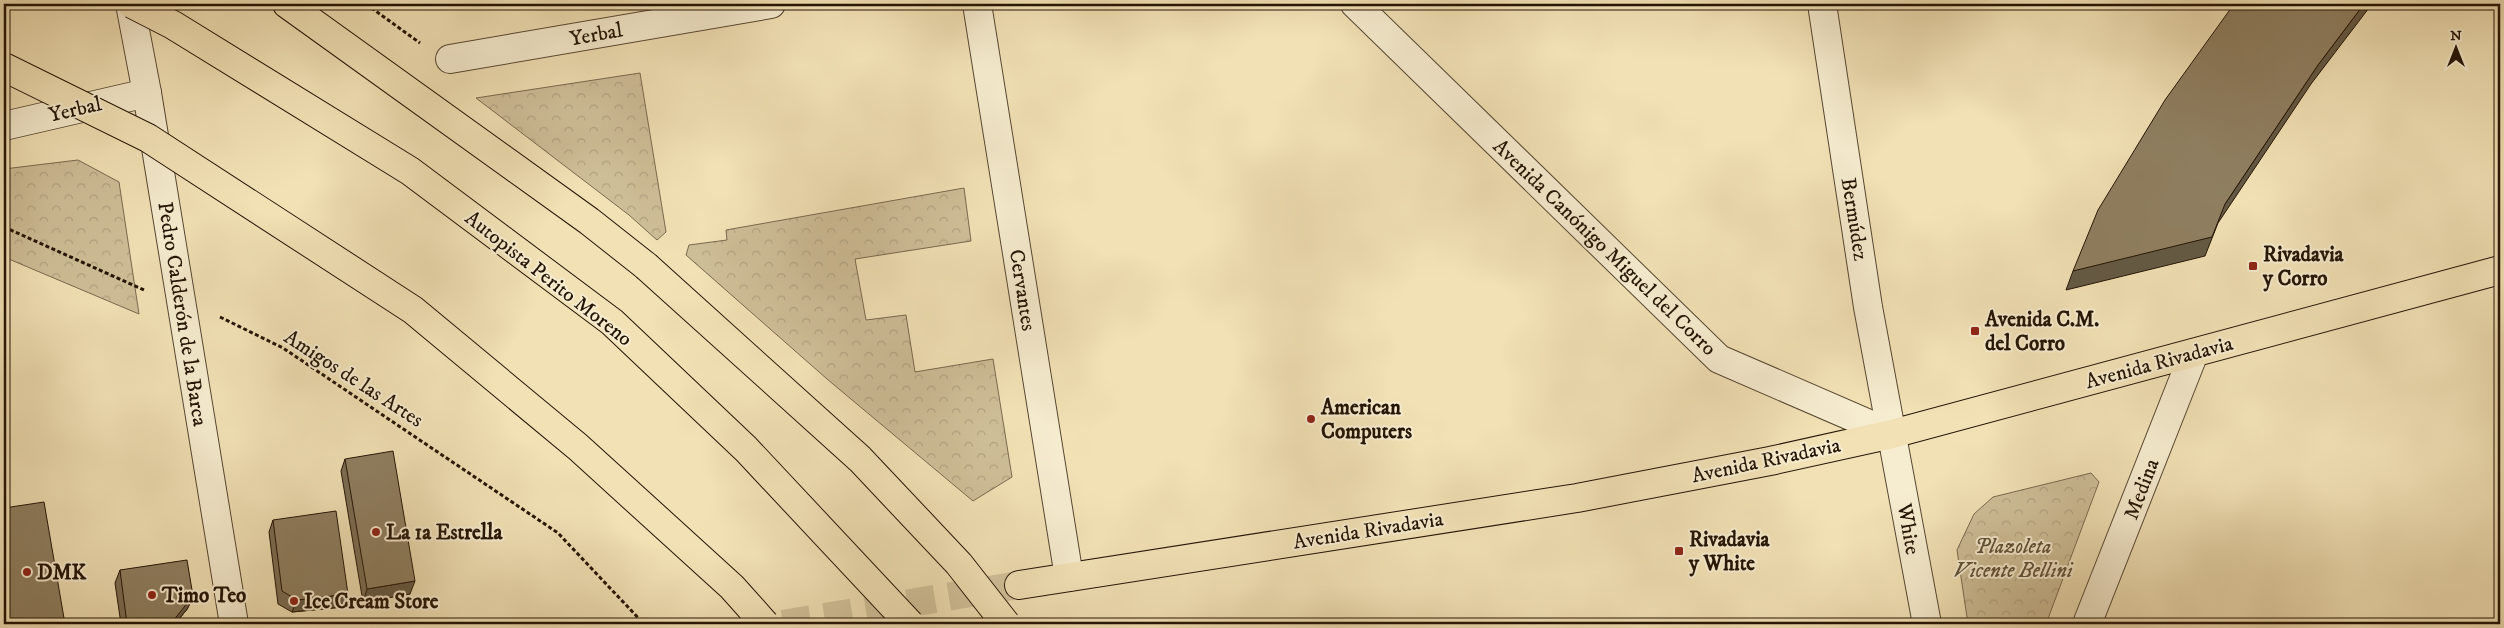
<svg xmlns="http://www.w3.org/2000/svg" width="2504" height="628" font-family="'IM FELL DW Pica',serif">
<defs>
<pattern id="forest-crowns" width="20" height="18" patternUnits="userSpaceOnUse" patternTransform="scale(1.25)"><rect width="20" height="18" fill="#cebe97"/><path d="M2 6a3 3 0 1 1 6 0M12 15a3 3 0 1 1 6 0" fill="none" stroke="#b1a281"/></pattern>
</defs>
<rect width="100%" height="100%" fill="#f1e1b5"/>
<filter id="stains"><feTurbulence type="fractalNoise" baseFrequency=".004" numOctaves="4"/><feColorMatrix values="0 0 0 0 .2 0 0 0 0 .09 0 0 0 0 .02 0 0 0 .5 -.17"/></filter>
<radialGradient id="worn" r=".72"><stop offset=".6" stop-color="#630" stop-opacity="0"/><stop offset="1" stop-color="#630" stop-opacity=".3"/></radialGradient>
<g fill="url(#forest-crowns)" stroke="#79694e">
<path d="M640,73L666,232L657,240L629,215L476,98Z"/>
<path d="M78,160L119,182L139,314L4,257V169Z"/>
<path d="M964,188L971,241L855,259L866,320L906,315L915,372L993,359L1012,477L973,501L827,379L686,255L689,245L727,240L726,230Z"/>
<path d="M2091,473L2099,482L2046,624H1968L1957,550L1974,514L1993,497Z"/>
</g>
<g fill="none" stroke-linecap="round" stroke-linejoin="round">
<path stroke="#d2c29b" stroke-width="28" stroke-dasharray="28 14" stroke-linecap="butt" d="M783,624L1019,585"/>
<g stroke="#574731" stroke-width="30">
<g id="minor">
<path d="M130,4L147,93L234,624"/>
<path d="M977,4L1069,577"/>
<path d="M1355,4L1719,359L1892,434"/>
<path d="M1822,4L1868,307L1927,624"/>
<path d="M450,59L771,4"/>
<path d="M4,126L147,93"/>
<path d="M2087,624L2194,353"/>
</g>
</g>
<g stroke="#241405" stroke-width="30">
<path id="major" d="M1019,585L1577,498L1770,461L1892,434L2500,270"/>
</g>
<g stroke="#241405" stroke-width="30">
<path id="highway" d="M287,4L589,221L646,266"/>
</g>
<g stroke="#241405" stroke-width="3" stroke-dasharray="4 2.5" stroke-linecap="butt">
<path d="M366,4L420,43"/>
<path d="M4,227L144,290"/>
<path d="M220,317L283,348L558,533L644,624"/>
</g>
<use href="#minor" stroke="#f6eccf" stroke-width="28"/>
<use href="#major" stroke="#f1e1b5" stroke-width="28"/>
<use href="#highway" stroke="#f1e1b5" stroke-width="28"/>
<g stroke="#241405" stroke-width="30" stroke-linecap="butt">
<g id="highway-bridge">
<path d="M132,4L173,25L410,171L612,322L746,449L910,624"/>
<path d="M4,67L148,138L413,310L578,447L732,587L765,624"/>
<path d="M646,266L860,459L959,564L1006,624"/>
</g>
</g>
<use href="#highway-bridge" stroke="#f1e1b5" stroke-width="28"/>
</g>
<g fill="#7b6d53" stroke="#241405">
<path d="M345,459L410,594L363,602L341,471Z"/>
<path d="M4,508L65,624H4Z"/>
<path d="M273,520L343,607L292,612L278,604L269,532Z"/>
<path d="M120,570L188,608L175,624H121L115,583Z"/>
</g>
<g fill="#645944" stroke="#241405">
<path d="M2364,4H2372L2311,84L2218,223L2205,256L2066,290L2073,271L2225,204L2318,65Z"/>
<path d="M415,581L410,594L363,602L367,589Z"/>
<path d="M348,594L343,607L292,612L297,600Z"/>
<path d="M193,596L188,608L175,624H152Z"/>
</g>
<g fill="#8f7f61" stroke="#241405">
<path d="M2234,4H2364L2318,65L2225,204L2212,237L2073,271L2098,210L2165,100Z"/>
<path d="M393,451L415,581L367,589L345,459Z"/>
<path d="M44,502L65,624H9L4,593V508Z"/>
<path d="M336,511L348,594L297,600L282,591L273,520Z"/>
<path d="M187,560L193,596L173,621L152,624H127L120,570Z"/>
</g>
<g fill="#8f2418" stroke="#f6eccf" stroke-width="2">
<rect x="2248" y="261" width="10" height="10" rx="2.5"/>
<rect x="1970" y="326" width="10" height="10" rx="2.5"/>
<circle cx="1311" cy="419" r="5"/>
<circle cx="376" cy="532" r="5"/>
<rect x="1674" y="546" width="10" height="10" rx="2.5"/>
<circle cx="27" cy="572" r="5"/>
<circle cx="152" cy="595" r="5"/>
<circle cx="294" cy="601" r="5"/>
</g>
<g text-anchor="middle" stroke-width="4" stroke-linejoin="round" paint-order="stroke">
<g font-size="21" fill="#241405" stroke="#f6eccf">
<text transform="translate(596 34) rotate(-10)" y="7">Yerbal</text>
<text transform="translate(75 109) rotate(-13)" y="7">Yerbal</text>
<text transform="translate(1855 219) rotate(81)" y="7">Bermúdez</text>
<text transform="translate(1605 247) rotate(44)" y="7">Avenida Canónigo Miguel del Corro</text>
<text transform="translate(549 278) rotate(38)" y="7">Autopista Perito Moreno</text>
<text transform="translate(1023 290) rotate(81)" y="7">Cervantes</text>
<text transform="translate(183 314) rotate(81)" y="7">Pedro Calderón de la Barca</text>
<text transform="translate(2159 362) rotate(-15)" y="7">Avenida Rivadavia</text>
<text transform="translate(354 378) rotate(33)" y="7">Amigos de las Artes</text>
<text transform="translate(1766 460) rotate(-12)" y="7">Avenida Rivadavia</text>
<text transform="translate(2141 489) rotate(-69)" y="7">Medina</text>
<text transform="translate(1909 529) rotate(80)" y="7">White</text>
<text transform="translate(1368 530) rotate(-9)" y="7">Avenida Rivadavia</text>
</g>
<g font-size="21" font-weight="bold" fill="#241405" stroke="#f6eccf" text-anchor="start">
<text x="2263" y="261">Rivadavia<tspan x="2263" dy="24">y Corro</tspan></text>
<text x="1985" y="326">Avenida C.M.<tspan x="1985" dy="24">del Corro</tspan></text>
<text x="1321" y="414">American<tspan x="1321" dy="24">Computers</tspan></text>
<text x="386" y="539">La 1a Estrella</text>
<text x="1689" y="546">Rivadavia<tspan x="1689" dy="24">y White</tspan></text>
<text x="37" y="579">DMK</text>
<text x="162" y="602">Timo Teo</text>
<text x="304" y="608">Ice Cream Store</text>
</g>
<g font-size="21" font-style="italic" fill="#605038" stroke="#f6eccf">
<text x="2013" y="553">Plazoleta<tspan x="2013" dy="24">Vicente Bellini</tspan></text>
</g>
</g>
<rect width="2504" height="628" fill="none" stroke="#f1e1b5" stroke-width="20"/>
<rect x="5" y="5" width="2494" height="618" fill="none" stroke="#241405" stroke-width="2.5"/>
<rect x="10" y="10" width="2484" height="608" fill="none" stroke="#241405"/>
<g transform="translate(2456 48)" stroke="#f6eccf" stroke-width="4" paint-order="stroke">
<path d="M0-4L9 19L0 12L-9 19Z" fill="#241405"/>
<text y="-8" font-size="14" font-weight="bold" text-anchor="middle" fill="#241405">N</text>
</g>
<rect width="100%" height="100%" filter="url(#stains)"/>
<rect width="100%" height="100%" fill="url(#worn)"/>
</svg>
